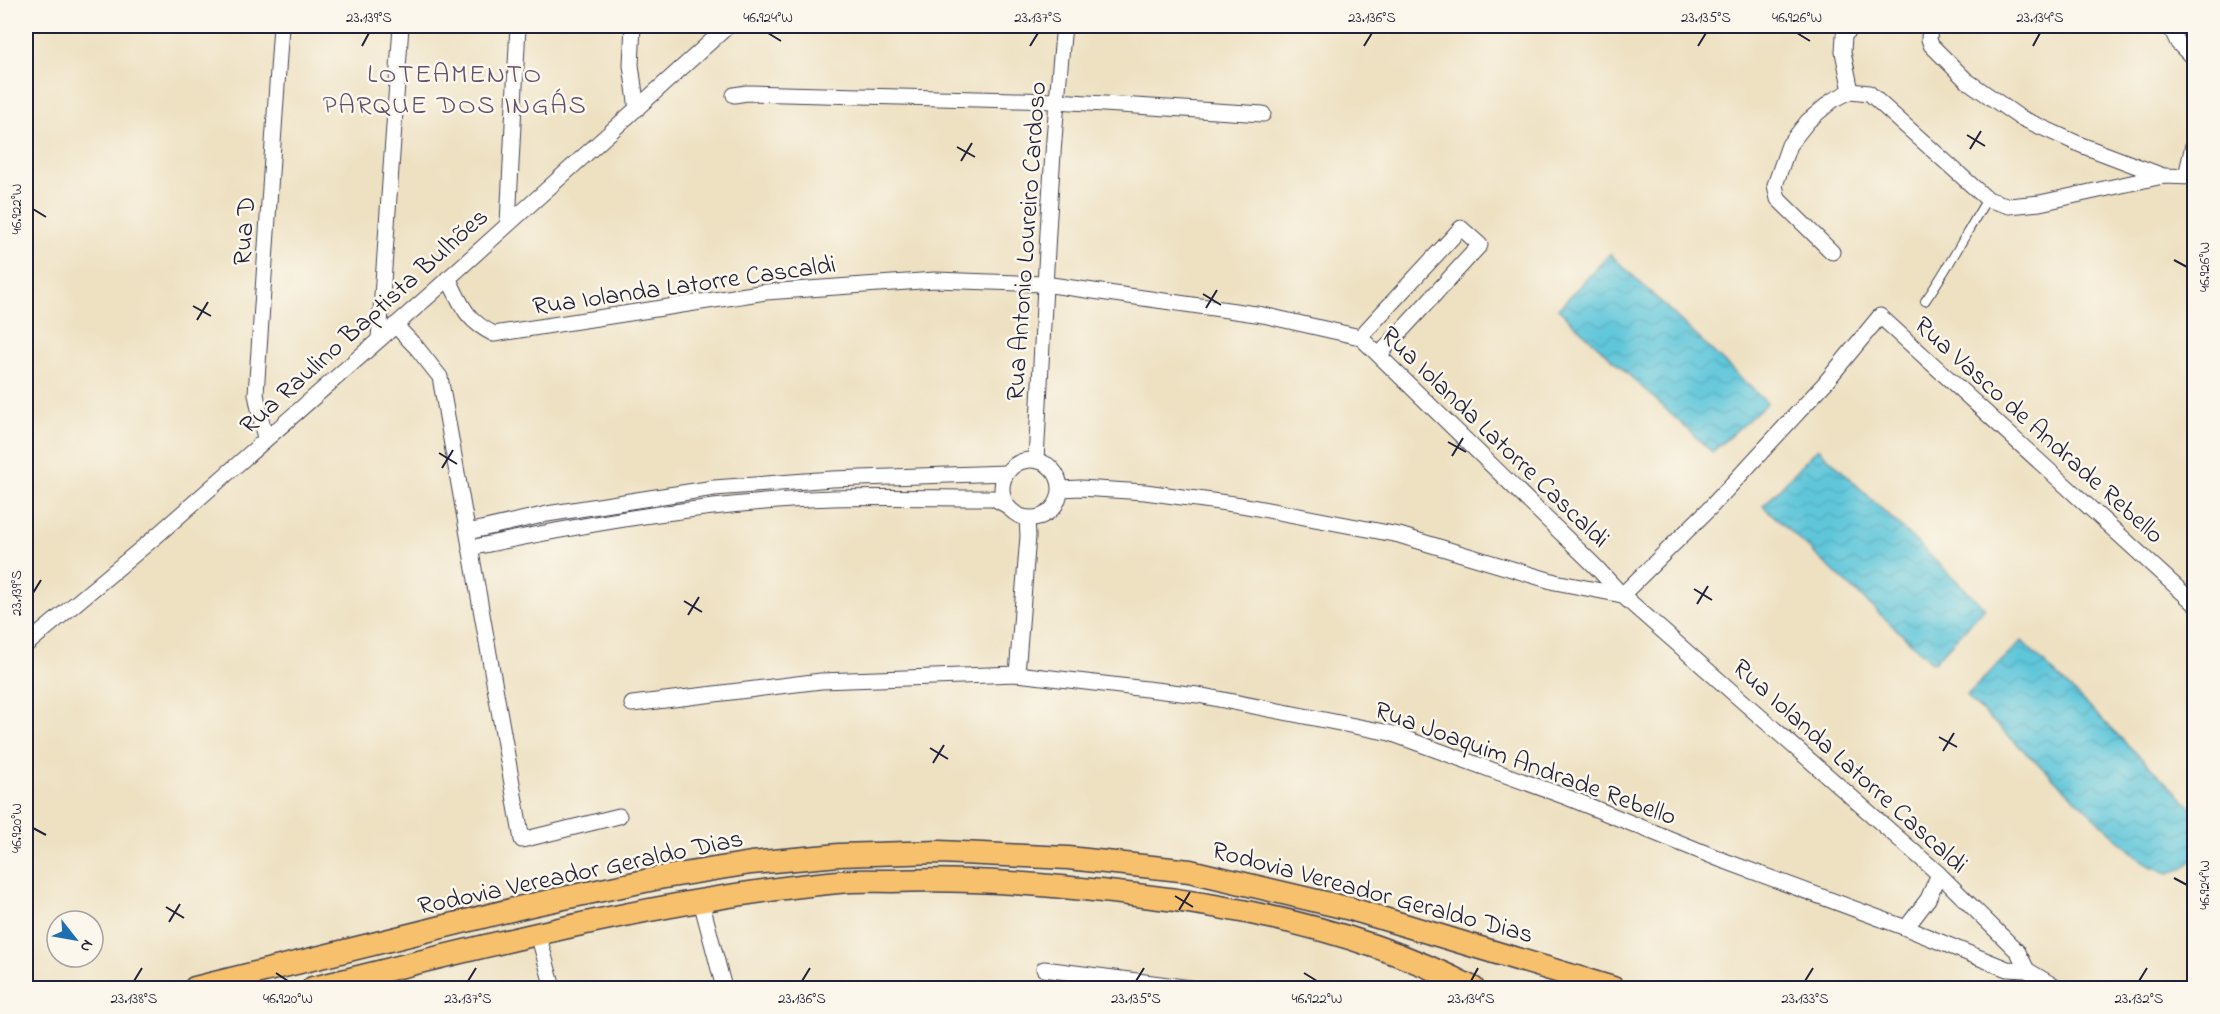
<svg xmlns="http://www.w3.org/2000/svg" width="2220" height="1014" font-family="'Indie Flower',sans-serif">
<defs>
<pattern id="water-waves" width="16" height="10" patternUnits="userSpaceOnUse" patternTransform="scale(1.5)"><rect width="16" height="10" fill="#5ec6da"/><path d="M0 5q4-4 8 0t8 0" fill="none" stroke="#51aabc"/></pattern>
</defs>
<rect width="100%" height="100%" fill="#fbf7ec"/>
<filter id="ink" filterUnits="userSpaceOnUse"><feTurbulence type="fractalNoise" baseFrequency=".0167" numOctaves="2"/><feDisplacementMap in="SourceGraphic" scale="12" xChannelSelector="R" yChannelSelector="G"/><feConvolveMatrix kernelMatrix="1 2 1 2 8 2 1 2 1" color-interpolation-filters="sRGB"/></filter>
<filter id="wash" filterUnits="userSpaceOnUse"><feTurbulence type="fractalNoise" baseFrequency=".008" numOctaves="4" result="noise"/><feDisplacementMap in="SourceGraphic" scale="24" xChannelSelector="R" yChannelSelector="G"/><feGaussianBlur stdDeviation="1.35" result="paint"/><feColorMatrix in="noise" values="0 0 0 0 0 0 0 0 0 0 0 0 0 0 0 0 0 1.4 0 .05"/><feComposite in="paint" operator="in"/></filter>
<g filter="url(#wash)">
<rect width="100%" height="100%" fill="#eee1c2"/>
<g fill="url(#water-waves)" stroke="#40748a" stroke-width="1.5">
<path d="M1610,254L1767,403L1712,452L1558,309Z"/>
<path d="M1818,448L1985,608L1933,663L1763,506Z"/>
<path d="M2022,641L2194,810V858L2184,868L2168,873L2148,865L2134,854L1966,696Z"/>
</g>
</g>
<g filter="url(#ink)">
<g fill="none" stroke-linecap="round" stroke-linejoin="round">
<g stroke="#413f4f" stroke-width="10">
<path id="lane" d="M1925,301C1948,269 1966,233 1987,199"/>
</g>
<g stroke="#413f4f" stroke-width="17">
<g id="street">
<path d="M633,26L631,65L637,109"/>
<path d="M1930,26L1929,39L1931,45L1966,80L2019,117L2081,145L2163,176"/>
<path d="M2170,26L2178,43L2194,59"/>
<path d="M1851,91L1843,52L1844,35L1854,26"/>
<path d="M734,95L747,93L1056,101L1263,114"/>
<path d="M2186,176L2194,141"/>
<path d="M508,223L518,26"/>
<path d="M1832,252L1778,199L1775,185L1789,145L1808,121L1833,100L1851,91L1869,93L1987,199L2009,206L2040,203L2163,176L2194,177"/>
<path d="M448,278C462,305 465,320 494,334L766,292L935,280L1044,284L1263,315L1360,337L1595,566L1622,595L1939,874L2018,952L2027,970"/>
<path d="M395,325L417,348L440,377L522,840L619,816"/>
<path d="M1360,337L1461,228L1480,245L1379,355"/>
<path d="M379,339L401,26"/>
<path d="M265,439L256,394L281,26"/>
<circle cx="1031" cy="489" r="29"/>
<path d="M1036,460C1044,315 1049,170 1064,26"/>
<path d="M1061,489L1080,488L1145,492L1241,505L1399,535L1555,582L1622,595"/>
<path d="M468,532L547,514L714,488L832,479L1006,473"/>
<path d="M470,548C589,523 711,502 833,498C886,497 939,498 993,498L1006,505"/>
<path d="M1622,595L1709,509L1825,383L1880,316L2194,603"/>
<path d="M26,645L154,538L431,294L728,26"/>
<path d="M1017,674L1028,536L1027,518"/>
<path d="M632,704L821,681L1017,674L1198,695L1390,733L1569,798L1722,860L1906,928L2007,969L2027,970L2057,988"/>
<path d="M701,901L724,988"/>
<path d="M1906,928L1928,899L1939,874"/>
<path d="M538,934L553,988"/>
<path d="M1044,969L1191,988"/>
</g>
</g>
<g stroke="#413f4f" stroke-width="25">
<g id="primary">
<path d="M195,988L531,905L659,878L751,863L839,855L940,852L1068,858L1190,871L1351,909L1613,988"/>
<path d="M313,988C486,946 660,899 838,882C856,880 874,881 892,881C974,878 1054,885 1136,895C1252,908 1369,934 1473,988"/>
</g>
</g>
<use href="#lane" stroke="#fff" stroke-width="8"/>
<use href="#street" stroke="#fff" stroke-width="15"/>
<use href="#primary" stroke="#f7c06c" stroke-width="22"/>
</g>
</g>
<path fill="none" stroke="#22223b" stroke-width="2" d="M768,33L781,41M1797,33L1810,41M362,46L369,33M1030,46L1038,33M1364,46L1372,33M1698,46L1706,33M2033,46L2040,33M1967,135L1985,146M957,147L975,157M1970,149L1981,131M961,161L972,143M33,209L46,217M2174,260L2187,267M1203,294L1221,305M193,306L211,316M1206,308L1217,290M197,320L208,302M1448,442L1466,452M439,453L457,464M1452,456L1463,438M442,468L453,450M1694,589L1712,600M33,593L41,580M684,601L702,612M1697,604L1708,586M688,615L699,597M1939,737L1957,747M930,748L948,759M1943,751L1954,733M933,763L944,745M33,828L46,835M2174,878L2187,885M1175,896L1193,907M166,907L184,918M1179,910L1190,892M169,922L180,904M276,973L288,981M1304,973L1317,981M134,981L142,968M468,981L476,968M802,981L810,968M1136,981L1144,968M1471,981L1478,968M1805,981L1813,968M2139,981L2147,968"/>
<g text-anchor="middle" stroke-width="5" stroke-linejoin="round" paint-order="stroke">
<g font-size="26" fill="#22223b" stroke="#fbf7ec">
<text transform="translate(243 231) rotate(-86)" y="9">Rua D</text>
<text transform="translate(1025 241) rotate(-86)" y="9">Rua Antonio Loureiro Cardoso</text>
<text transform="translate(684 284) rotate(-8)" y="9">Rua Iolanda Latorre Cascaldi</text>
<text transform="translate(363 320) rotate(-42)" y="9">Rua Raulino Baptista Bulhões</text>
<text transform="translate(2040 429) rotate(42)" y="9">Rua Vasco de Andrade Rebello</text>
<text transform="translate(1496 436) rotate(44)" y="9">Rua Iolanda Latorre Cascaldi</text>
<text transform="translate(1526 762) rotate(20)" y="9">Rua Joaquim Andrade Rebello</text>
<text transform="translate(1851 765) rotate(42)" y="9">Rua Iolanda Latorre Cascaldi</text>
<text transform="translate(580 871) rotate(-12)" y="9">Rodovia Vereador Geraldo Dias</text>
<text transform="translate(1373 891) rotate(15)" y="9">Rodovia Vereador Geraldo Dias</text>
</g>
<g font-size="27" letter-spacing="1.5" fill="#62506c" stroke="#fbf7ec">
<text x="455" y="82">LOTEAMENTO<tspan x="455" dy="31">PARQUE DOS INGÁS</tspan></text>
</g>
</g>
<rect width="2220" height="1014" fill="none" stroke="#fbf7ec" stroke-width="66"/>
<g transform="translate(75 939) rotate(121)"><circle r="28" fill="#fbf7ec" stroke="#a4a2a5" stroke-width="1.5"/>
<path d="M0-4.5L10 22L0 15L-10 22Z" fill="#1f6fb2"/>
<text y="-9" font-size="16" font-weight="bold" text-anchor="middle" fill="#22223b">N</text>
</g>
<rect x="33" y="33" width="2154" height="948" fill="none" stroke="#22223b" stroke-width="2"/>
<g font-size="15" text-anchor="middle" fill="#22223b">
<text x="369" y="22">23.139°S</text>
<text x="768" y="22">46.924°W</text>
<text x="1038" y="22">23.137°S</text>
<text x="1372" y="22">23.136°S</text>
<text x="1706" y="22">23.135°S</text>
<text x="1797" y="22">46.926°W</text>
<text x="2040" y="22">23.134°S</text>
<text transform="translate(16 209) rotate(-90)" y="5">46.922°W</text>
<text transform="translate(2204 267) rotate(-90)" y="5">46.926°W</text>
<text transform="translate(16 593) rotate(-90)" y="5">23.139°S</text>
<text transform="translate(16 828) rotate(-90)" y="5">46.920°W</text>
<text transform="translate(2204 885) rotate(-90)" y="5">46.924°W</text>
<text x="134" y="1003">23.138°S</text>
<text x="288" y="1003">46.920°W</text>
<text x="468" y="1003">23.137°S</text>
<text x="802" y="1003">23.136°S</text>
<text x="1136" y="1003">23.135°S</text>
<text x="1317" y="1003">46.922°W</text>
<text x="1471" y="1003">23.134°S</text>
<text x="1805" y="1003">23.133°S</text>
<text x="2139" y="1003">23.132°S</text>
</g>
</svg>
